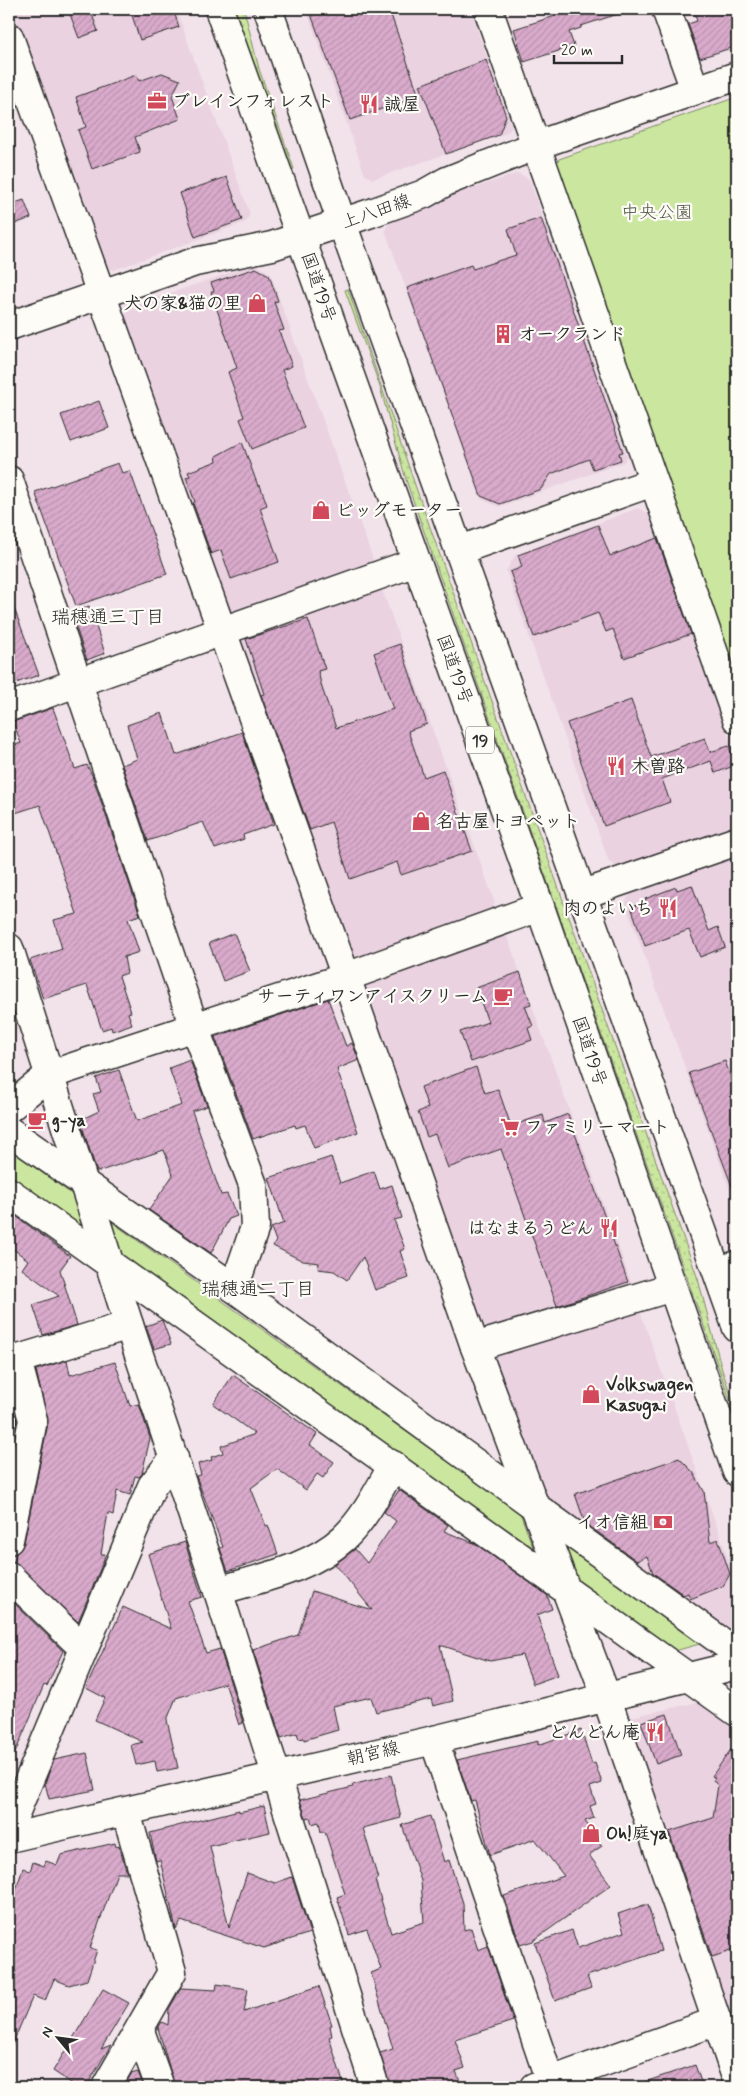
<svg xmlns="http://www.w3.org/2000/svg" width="746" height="2096" font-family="Mynerve,'Klee One',sans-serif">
<defs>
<pattern id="grass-dots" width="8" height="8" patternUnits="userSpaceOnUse" patternTransform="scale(1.25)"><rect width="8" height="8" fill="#cbe79f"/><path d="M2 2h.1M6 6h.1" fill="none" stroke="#aec689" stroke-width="1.8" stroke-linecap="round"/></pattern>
<pattern id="building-hatch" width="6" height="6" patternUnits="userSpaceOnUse" patternTransform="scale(1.25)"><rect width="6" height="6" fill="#d9aacb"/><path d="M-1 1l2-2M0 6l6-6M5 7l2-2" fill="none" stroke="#ba92ae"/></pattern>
</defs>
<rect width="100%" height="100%" fill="#f2e3ea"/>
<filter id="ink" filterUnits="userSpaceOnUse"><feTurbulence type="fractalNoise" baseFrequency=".02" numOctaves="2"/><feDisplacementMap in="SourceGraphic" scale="10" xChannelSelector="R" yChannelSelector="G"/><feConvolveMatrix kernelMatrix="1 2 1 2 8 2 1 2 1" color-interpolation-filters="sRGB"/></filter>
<g filter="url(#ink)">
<g fill="#ead2e1">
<path d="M13,9H176L250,214L246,222L114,270L106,267Z"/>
<path d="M306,9H470L512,128L505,134L373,179L365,175Z"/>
<path d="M518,173L529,179L627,456L624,462L499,507L481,499L385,230L394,215Z"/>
<path d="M255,264L270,273L373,559L368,568L238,615L228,610L124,316L130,307Z"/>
<path d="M638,508L649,514L737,760V827L620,868L609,862L506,571L515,555Z"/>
<path d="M375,588L383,592L495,903L490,911L359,957L350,953L239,644L243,636Z"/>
<path d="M737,856V1210L625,903L630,893Z"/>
<path d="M507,936L631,1282L626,1291L493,1333L483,1327L363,992L368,982Z"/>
<path d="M633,1311L641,1314L737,1583V1636L547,1502L496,1361L500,1351Z"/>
<path d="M698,1702L707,1703L737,1725V2039L626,1727L631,1717Z"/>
</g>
<g fill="url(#grass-dots)" stroke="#7b8965">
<path d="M234,9H244L259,69L294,169L291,170Z"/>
<path d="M348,289L415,485L698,1279L722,1370L737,1412V1420L407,483L379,384L345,290Z"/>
</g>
<g fill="#cbe79f" stroke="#7b8965">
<path d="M737,97V679L555,167L559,159Z"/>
<path d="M9,1149L77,1198L89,1240L9,1183Z"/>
<path d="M106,1218L520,1513L536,1555L119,1263Z"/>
<path d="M560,1541L703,1643L671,1652L575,1586Z"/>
</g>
<g fill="url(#building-hatch)" stroke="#2b2b2b">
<path d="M68,9H90L98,31L79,38Z"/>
<path d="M130,9H173L179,27L140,40Z"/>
<path d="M309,9H389L419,96L350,120Z"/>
<path d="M577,9H621V13L581,26V28L569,32L574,46L524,62L514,29Z"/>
<path d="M693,9H737V46L700,58L688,24L697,21Z"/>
<path d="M486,60L506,116L499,135L446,154L420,85Z"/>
<path d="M162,73L180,80L172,96L180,119L135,137L140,152L92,169L78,130L86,127L76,97L136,75L139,81Z"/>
<path d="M227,177L242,220L195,237L180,193Z"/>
<path d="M24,200L31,218L9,226V205Z"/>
<path d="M541,218L623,452L619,453L621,460L593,469L589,459L551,474L541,489L500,504L481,496L407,288L471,265L473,269L516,255L508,229Z"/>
<path d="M256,268L269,275L278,301L274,302L284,330L279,331L292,366L282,370L304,428L252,449L240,419L244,417L228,372L237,368L211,292L214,291L211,283Z"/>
<path d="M99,401L109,428L71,442L61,415Z"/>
<path d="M242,442L258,486L260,485L267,505L260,508L279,562L231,579L221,550L211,554L193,503L195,502L186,477L190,476L188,472L217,461L216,456Z"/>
<path d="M118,463L122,473L130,471L167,574L76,606L35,492Z"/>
<path d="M598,525L610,556L657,538L691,634L624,658L613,629L606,632L598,613L534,637L510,572L522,567L518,555Z"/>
<path d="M9,600H11L39,675L13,684L9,675Z"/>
<path d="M89,606L105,653L87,660L71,613Z"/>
<path d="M308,619L325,669L318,671L322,688L336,728L393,709L374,653L400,644L427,724L408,731L424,777L443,770L472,851L401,875L397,862L350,879L331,822L310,830L261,695L264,694L246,639Z"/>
<path d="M631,700L651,757L705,738L710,752L729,746L736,765L715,773L711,761L662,779L670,802L604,826L567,723Z"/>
<path d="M53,708L75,769L87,765L92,775L140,915L128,919L139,952L124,957L127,973L119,976L131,1012L128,1013L132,1024L112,1031L111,1027L102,1030L87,985L43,999L30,960L62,949L54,920L77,914L40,805L9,815V747L21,743L13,722Z"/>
<path d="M162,713L176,755L242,732L274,824L243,835L244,839L215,849L203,822L148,841L122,765L137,759L127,725Z"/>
<path d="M692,885L709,931L718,927L725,947L700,957L689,930L645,946L631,907L646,902L645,899L676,887L677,890Z"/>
<path d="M234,933L250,971L223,981L209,943Z"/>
<path d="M520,972L531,1004L525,1006L533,1026L528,1028L532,1040L471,1062L460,1032L488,1022L476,988Z"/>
<path d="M328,999L346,1046L352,1043L359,1060L337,1069L358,1132L314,1148L305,1125L296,1128L295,1125L253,1139L215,1037Z"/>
<path d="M190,1060L207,1106L192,1111L221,1195L227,1194L237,1216L229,1219L211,1253L149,1210L173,1175L164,1150L97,1172L80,1120L99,1111L93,1094L101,1092L96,1078L119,1070L137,1121L182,1105L169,1068Z"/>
<path d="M725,1061L737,1096V1193L735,1194L689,1073Z"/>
<path d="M476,1067L485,1093L498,1089L511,1126L543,1115L545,1123L568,1114L628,1282L557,1306L501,1149L448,1168L435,1134L427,1137L418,1112L428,1108L421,1087Z"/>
<path d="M331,1157L340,1183L374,1171L380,1189L392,1185L402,1218L394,1220L405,1249L400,1251L409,1278L375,1290L363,1257L347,1280L334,1271L318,1269L319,1263L303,1261L273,1246L276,1241L271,1228L284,1223L269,1178Z"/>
<path d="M9,1211L70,1256L60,1270L77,1325L43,1335L33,1305L59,1296L22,1269L28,1260L9,1246Z"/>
<path d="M162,1320L171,1344L154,1349L146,1326Z"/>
<path d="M67,1360L70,1375L115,1362L130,1406L139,1404L150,1438L142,1474L139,1477L135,1476L130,1495L117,1491L113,1515L108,1513L101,1554H105L103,1562L78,1622L14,1562L16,1554L24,1543L48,1423L36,1370Z"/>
<path d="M233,1375L317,1434L310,1445L334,1462L323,1478L317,1474L306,1490L277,1469L251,1488L266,1526L268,1525L278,1554L228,1571L220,1548L223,1547L196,1476L201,1475L198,1464L212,1460L211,1457L223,1453L221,1446L255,1434L213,1404Z"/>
<path d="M9,1390L17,1421L9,1462Z"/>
<path d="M679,1458L693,1472L704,1491L710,1542L718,1539L730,1574L723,1586L690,1599L688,1593L684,1595L653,1573L647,1556L637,1561L585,1523L575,1494Z"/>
<path d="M399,1490L448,1525L444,1531L476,1544L547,1595L552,1609L537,1615L558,1675L533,1684L522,1655L490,1661L440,1645L453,1701L433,1706L431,1699L376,1712L371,1697L333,1706L338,1730L304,1740V1738L299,1739L297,1733L281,1738L253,1650L298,1635L312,1591L372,1610L335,1564L355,1549L367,1563L396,1521L384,1512Z"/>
<path d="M185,1542L202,1597L188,1601L206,1653L220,1649L243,1723L239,1725L225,1683L176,1698L167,1720L178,1768L157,1772L155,1761L136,1765L131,1745L143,1742L95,1720L105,1698L86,1688L123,1607L171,1629L148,1554Z"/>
<path d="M9,1598L63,1651L47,1686L44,1685L9,1767Z"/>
<path d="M667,1714L681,1755L656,1764L641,1722Z"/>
<path d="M581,1730L592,1764L595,1763L602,1783L590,1787L596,1804L590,1806L594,1818L585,1821L602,1846L589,1855L611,1885L533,1941L520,1945L504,1896L564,1876L535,1839L490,1855L475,1800L471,1801L457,1760L538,1741V1745Z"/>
<path d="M737,1741V1949L712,1957L669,1832L713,1818L718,1785L713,1781L715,1778L712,1776Z"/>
<path d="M87,1753L95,1790L49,1799L45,1783L54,1760Z"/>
<path d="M391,1775L401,1818L363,1828L378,1879L375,1880L391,1933L424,1922L421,1881L402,1825L430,1816L444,1862L449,1860L463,1903L464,1930L471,1928L478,1950L488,1946L513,2021L455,2040L465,2068L456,2071L462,2087H390L380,2053L393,2049L371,1973L381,1969L367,1929L349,1935L337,1897L345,1894L325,1832H321L319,1822L312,1824L310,1817L306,1818L300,1800L353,1787L352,1785Z"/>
<path d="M264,1806L270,1832L210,1846L229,1928L247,1873L275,1883L292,1877L310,1933L264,1948L181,1921L176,1929L160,1860L156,1861L150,1833L239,1810V1812Z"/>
<path d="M115,1843L116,1847L119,1846L127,1873H117L90,1948L97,1950L87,1980L69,1985L54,1979L45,2001L33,1996L9,2052V1911L23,1868L30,1871L33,1862L44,1866L46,1861L57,1865L61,1855Z"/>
<path d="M644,1905H648L661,1951L587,1976L591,1988L555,2001L535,1943L572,1930L578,1948L624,1932L618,1914Z"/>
<path d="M217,1984L248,1989L244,2012L319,1986L332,2025L330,2026L332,2036L329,2037L343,2082L327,2087H175L158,2028L162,2022L168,2025L169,2009L181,1988L216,1990Z"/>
<path d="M103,1989L129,2003L101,2049L111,2045L86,2087H77L53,2071Z"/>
<path d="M695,2065L703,2087H639V2084Z"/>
<path d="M138,2072L144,2087H124L131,2074Z"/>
</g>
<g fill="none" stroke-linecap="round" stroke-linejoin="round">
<g stroke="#2b2b2b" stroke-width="31">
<g id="minor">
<path d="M666,9L695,90"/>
<path d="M9,37L346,977L475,1347L606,1696L737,2080"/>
<path d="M9,480L194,1026L253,1185L255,1227L234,1288"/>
<path d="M460,550L653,482"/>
<path d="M9,707L416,562"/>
<path d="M584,894L737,841"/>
<path d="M9,948L129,1325L218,1591L375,2087"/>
<path d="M9,1108L49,1075L346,977L540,907"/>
<path d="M9,1131L234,1288L737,1653"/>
<path d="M9,1192L737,1712"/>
<path d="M718,1271L737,1265"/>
<path d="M475,1347L672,1287"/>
<path d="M9,1362L129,1325"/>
<path d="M9,1540L33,1420L17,1360"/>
<path d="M9,1576L83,1648"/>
<path d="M218,1591C261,1578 310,1569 344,1538C365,1518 379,1490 393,1465"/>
<path d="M434,1740L552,2087"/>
<path d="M9,1828L152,1486L174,1458"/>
<path d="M140,2031L160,2087"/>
<path d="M106,2087L172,1972L126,1812"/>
<path d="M534,2087L717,2021"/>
</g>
</g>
<g stroke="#2b2b2b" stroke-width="31">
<g id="tertiary">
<path d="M488,9L737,719"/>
<path d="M9,326L195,262L272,246L371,213L424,194L447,181L537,145L737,76"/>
<path d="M9,1838L434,1740L737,1665"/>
</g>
</g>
<g stroke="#2b2b2b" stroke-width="31">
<g id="trunk">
<path d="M219,9L540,907L737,1472"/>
<path d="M268,9L342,223L737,1328"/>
</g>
</g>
<use href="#minor" stroke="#fdfcf7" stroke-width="28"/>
<use href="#tertiary" stroke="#fdfcf7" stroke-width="28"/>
<use href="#trunk" stroke="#fdfcf7" stroke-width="28"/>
</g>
</g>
<defs>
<g id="office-bare" transform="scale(1.5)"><path d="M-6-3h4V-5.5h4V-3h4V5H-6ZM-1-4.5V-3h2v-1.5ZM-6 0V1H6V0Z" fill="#d1495b" stroke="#fdfcf7" stroke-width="2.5" paint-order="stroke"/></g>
<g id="restaurant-bare" transform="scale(1.5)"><path d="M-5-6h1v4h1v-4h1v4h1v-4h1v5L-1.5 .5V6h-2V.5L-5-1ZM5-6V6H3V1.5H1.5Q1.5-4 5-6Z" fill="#d1495b" stroke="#fdfcf7" stroke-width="2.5" paint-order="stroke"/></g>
<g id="shop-bare" transform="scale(1.5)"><path d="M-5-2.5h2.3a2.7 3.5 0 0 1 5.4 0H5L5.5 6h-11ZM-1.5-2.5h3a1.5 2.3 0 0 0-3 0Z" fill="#d1495b" stroke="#fdfcf7" stroke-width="2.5" paint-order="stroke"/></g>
<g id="building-bare" transform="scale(1.5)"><path d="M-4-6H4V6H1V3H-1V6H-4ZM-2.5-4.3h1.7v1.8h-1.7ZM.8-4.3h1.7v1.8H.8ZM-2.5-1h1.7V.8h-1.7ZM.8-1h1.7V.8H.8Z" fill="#d1495b" stroke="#fdfcf7" stroke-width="2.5" paint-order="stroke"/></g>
<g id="cafe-bare" transform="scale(1.5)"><path d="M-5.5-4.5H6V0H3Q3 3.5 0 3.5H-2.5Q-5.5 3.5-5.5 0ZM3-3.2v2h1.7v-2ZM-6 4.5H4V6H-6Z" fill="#d1495b" stroke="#fdfcf7" stroke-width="2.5" paint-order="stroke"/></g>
<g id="supermarket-bare" transform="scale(1.5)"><path d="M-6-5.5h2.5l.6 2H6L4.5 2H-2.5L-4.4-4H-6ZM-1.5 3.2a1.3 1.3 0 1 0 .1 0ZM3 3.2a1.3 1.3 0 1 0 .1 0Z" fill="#d1495b" stroke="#fdfcf7" stroke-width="2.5" paint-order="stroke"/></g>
<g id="bank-bare" transform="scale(1.5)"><path d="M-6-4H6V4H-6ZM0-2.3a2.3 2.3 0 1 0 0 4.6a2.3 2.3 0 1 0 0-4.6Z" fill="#d1495b" stroke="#fdfcf7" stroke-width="2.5" paint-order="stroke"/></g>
</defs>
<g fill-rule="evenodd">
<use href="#office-bare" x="157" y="101"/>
<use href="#restaurant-bare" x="369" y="104"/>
<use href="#shop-bare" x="257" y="303"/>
<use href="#building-bare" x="503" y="334"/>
<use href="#shop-bare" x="321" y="510"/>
<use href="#restaurant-bare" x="616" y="766"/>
<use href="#shop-bare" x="421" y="821"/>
<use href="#restaurant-bare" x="668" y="908"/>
<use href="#cafe-bare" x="503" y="996"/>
<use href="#cafe-bare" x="37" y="1120"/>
<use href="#supermarket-bare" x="510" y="1127"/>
<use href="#restaurant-bare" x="609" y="1228"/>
<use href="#shop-bare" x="591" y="1394"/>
<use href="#bank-bare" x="663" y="1522"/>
<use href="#restaurant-bare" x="655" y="1732"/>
<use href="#shop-bare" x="591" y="1833"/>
</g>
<g text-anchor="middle" stroke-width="4.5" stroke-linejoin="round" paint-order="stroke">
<rect fill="#fdfcf7" stroke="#6a6a68" stroke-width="1" x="466" y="726.5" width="28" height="27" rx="4"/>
<g font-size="16" font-weight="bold" fill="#2b2b2b">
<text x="480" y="746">19</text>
</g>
<g font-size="18" font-weight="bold" fill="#2b2b2b" stroke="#fdfcf7" text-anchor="start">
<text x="172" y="107">ブレインフォレスト</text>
<text x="384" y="110">誠屋</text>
<text x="242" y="309" text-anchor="end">犬の家&amp;猫の里</text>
<text x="518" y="340">オークランド</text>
<text x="336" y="516">ビッグモーター</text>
<text x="631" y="772">木曽路</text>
<text x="436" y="827">名古屋トヨペット</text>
<text x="653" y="914" text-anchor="end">肉のよいち</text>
<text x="488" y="1002" text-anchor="end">サーティワンアイスクリーム</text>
<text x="52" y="1126">g-ya</text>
<text x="525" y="1133">ファミリーマート</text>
<text x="594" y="1234" text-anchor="end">はなまるうどん</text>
<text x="606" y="1390">Volkswagen<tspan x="606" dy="21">Kasugai</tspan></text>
<text x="648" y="1528" text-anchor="end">イオ信組</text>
<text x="640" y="1738" text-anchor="end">どんどん庵</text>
<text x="606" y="1839">Oh!庭ya</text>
</g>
<g font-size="18" fill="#2b2b2b" stroke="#fdfcf7">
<text transform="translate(376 211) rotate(-19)" y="6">上八田線</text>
<text transform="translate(319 287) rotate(71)" y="6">国道19号</text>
<text transform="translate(455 669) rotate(70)" y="6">国道19号</text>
<text transform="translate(590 1051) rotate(71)" y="6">国道19号</text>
<text transform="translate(373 1753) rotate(-13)" y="6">朝宮線</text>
</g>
<g font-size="18" fill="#535a48" stroke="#fdfcf7">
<text x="657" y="218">中央公園</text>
</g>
<g font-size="19" fill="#2b2b2b" stroke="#fdfcf7">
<text x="108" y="623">瑞穂通三丁目</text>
<text x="258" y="1295">瑞穂通二丁目</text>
</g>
</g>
<rect width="746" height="2096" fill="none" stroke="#fdfcf7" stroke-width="30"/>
<rect x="15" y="15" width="716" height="2066" fill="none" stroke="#2b2b2b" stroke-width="2" filter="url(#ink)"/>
<g transform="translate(58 2038) rotate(299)" stroke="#fdfcf7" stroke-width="4" paint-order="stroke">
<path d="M0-4L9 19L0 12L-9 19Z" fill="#2b2b2b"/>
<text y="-8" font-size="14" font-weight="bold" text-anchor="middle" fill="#2b2b2b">N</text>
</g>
<path d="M554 55v8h68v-8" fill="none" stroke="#2b2b2b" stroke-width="2.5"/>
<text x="561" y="55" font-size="15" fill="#2b2b2b" stroke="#fdfcf7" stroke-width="4" paint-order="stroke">20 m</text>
</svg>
